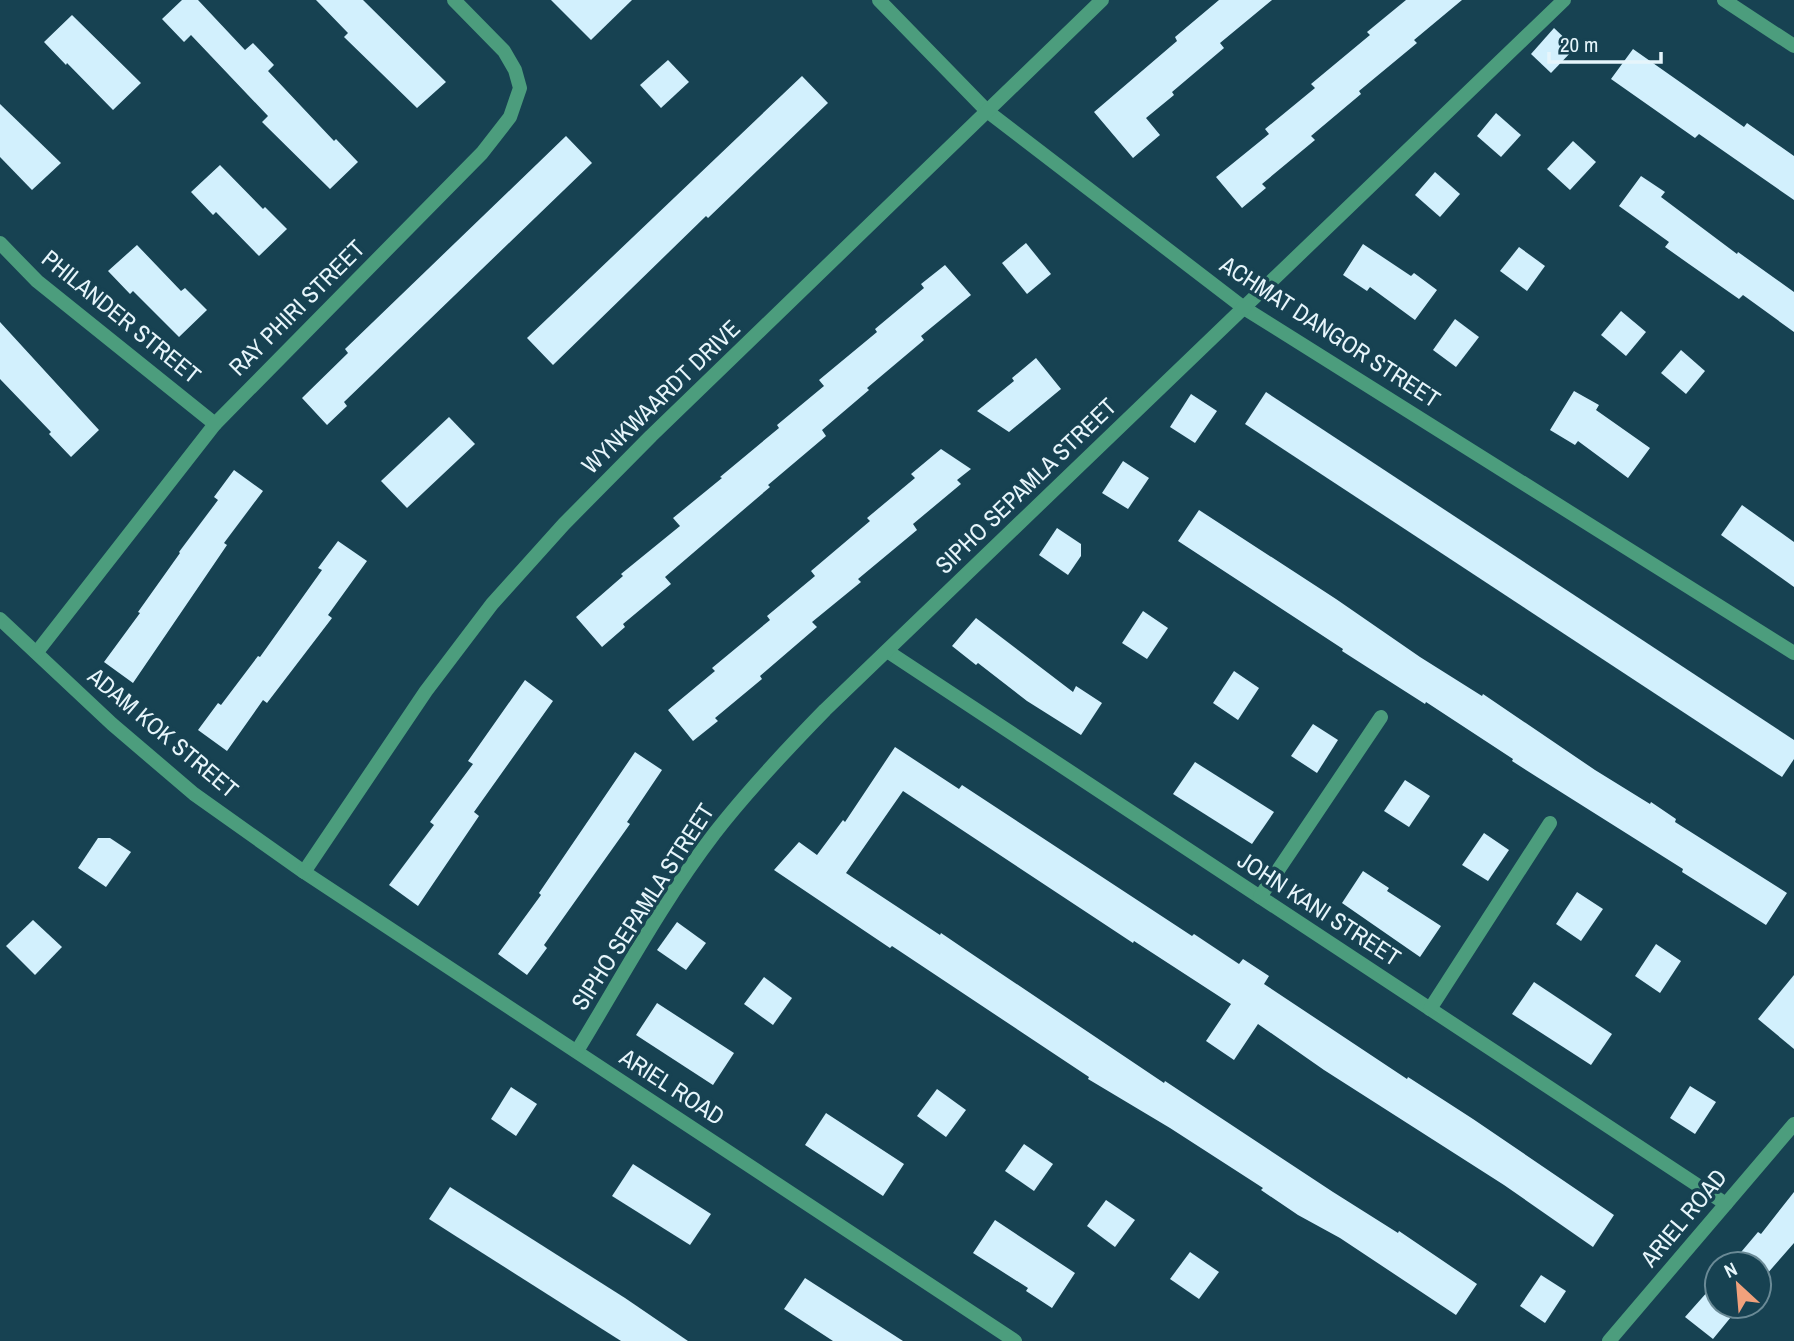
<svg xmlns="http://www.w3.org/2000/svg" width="1794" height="1341" font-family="'Archivo Narrow',sans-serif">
<rect width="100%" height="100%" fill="#174252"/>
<g fill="#d2f0fd">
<path d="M182,0H198L245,50L253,43L274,65L268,71L334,141L336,139L358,162L330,189L262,122L268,116L191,35L184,42L162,19Z"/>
<path d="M316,0H363L446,82L417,108L344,37L348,33Z"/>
<path d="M551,0H632L591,40Z"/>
<path d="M1219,0H1272L1220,43L1224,48L1172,92L1174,95L1146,118L1160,135L1133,158L1094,112L1177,41L1175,37Z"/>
<path d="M1406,0H1462L1414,40L1417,43L1359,91L1361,94L1311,136L1315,140L1262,184L1266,188L1242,208L1216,177L1269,134L1265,129L1315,88L1311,84L1370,35L1367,32Z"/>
<path d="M72,15L141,83L113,110L67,63L66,65L44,42Z"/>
<path d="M1554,28L1575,48L1551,73L1531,54Z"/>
<path d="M1633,49L1744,127L1747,123L1794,156V200L1699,134L1695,138L1611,79Z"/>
<path d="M668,60L689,82L661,108L640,85Z"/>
<path d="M802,76L828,103L708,218L706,216L553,365L527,338Z"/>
<path d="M0,104L61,163L32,190L0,157Z"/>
<path d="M1496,113L1521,135L1501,157L1477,136Z"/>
<path d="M566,136L592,163L344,402L347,406L327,425L302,398L348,353L345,349Z"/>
<path d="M1573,141L1596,162L1570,190L1547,169Z"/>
<path d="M220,165L263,209L265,207L287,229L259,256L216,212L213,215L191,192Z"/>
<path d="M1435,172L1460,194L1440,217L1415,195Z"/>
<path d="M1641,176L1665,192L1661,197L1737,254L1738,252L1794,292V332L1743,295L1739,299L1689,264L1665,247L1669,242L1619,206Z"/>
<path d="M1026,243L1051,274L1027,294L1002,263Z"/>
<path d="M1363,244L1411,276L1414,273L1437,290L1415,320L1370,287L1367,291L1343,275Z"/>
<path d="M137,245L181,291L185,288L207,310L179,337L133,291L130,294L108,271Z"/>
<path d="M1519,247L1545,266L1527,291L1500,271Z"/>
<path d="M945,265L971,295L921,336L924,340L867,388L869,390L822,430L826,436L768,485L770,487L665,577L671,584L623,624L625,627L602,647L576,617L623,576L621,574L680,526L673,518L722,478L720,477L779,428L777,425L824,386L819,380L877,332L875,329L924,288L921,284Z"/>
<path d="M1621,311L1646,332L1626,356L1601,335Z"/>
<path d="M1455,319L1479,337L1456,367L1433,350Z"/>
<path d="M0,322L99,430L71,457L49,434L51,432L0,379Z"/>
<path d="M1681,350L1705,371L1686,394L1661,373Z"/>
<path d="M1036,358L1061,389L1009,432L977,411L1014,381L1012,378Z"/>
<path d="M1574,391L1599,405L1596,410L1650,448L1628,478L1578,441L1575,445L1550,430Z"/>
<path d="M1266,392L1794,740V759L1782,777L1245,424Z"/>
<path d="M1191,394L1217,411L1195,443L1170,427Z"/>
<path d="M449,417L475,444L407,508L381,481Z"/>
<path d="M941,449L971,469L957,480L961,484L913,524L917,530L858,579L861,582L812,622L817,627L760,676L762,679L715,718L718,721L693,741L668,710L715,671L712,668L770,620L767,616L815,576L811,571L870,521L867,518L915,478L911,474Z"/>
<path d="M1123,461L1149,478L1128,509L1102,493Z"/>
<path d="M234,470L263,491L224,543L227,545L133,683L104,662L140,613L138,612L180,553L179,552L218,500L214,497Z"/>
<path d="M1742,505L1794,542V587L1721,535Z"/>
<path d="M1199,510L1336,599L1420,657L1482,696L1483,694L1595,770L1650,804L1651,802L1676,819L1675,822L1787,893L1766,925L1682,872L1683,869L1537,777L1512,761L1513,759L1426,702L1425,704L1367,667L1342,651L1343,649L1178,541Z"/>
<path d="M1057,528L1081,544V556L1068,575L1039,555Z"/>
<path d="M338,541L367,561L328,615L332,618L267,703L263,700L227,751L198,730L218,703L221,705L258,656L260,657L322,570L318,568Z"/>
<path d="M1143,611L1168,628L1147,659L1122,643Z"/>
<path d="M976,618L1073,692L1076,686L1102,703L1081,735L1027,701L978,663L976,665L952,646Z"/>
<path d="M1234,671L1259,688L1238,720L1213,703Z"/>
<path d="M525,680L553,701L474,812L479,816L418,906L389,885L434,825L430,822L473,764L468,761Z"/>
<path d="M1313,724L1338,740L1317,773L1291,756Z"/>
<path d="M895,747L959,789L962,785L1192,936L1194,934L1239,964L1243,959L1269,976L1264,984L1407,1079L1408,1077L1473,1119L1614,1215L1593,1247L1504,1185L1324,1070L1258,1024L1234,1060L1206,1041L1231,1004L1134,941L1133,943L903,791L846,873L940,935L941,933L966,950L1164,1083L1165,1081L1333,1192L1398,1233L1399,1231L1477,1284L1456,1315L1340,1238L1298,1215L1261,1190L1263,1188L1170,1128L1088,1079L1089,1077L892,946L890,948L774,870L799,842L817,855L843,820L845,822Z"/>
<path d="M635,752L662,770L627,822L630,824L544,945L547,948L527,975L498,954L541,895L539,893Z"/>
<path d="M1195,762L1274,812L1252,844L1173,794Z"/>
<path d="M1405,780L1430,796L1409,827L1384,811Z"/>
<path d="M1484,833L1509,850L1488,881L1462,865Z"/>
<path d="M98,838H110L131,852L106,887L78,868Z"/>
<path d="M1363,871L1389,888L1387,891L1441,926L1420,957L1342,903Z"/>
<path d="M1577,892L1603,909L1581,941L1556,924Z"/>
<path d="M33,920L62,947L35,975L6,946Z"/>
<path d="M677,922L706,943L686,970L657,950Z"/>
<path d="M1656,944L1681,961L1660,993L1635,976Z"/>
<path d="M1794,975V1049L1758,1019Z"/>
<path d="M764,977L792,998L773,1025L744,1004Z"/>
<path d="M1534,982L1612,1034L1591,1065L1512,1014Z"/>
<path d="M657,1003L734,1053L713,1085L636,1035Z"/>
<path d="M1690,1086L1716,1102L1695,1134L1670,1118Z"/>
<path d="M511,1087L537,1104L516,1136L491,1119Z"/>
<path d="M937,1089L966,1110L946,1137L917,1116Z"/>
<path d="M826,1113L904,1164L883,1196L805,1145Z"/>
<path d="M1024,1144L1053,1164L1034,1191L1005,1171Z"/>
<path d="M633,1164L711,1214L690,1245L612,1196Z"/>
<path d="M450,1187L625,1298L688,1341H621L454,1235L429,1219Z"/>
<path d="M1794,1192V1243L1759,1283V1264H1731L1758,1232L1761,1234Z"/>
<path d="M1106,1200L1135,1220L1115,1247L1087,1226Z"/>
<path d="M995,1220L1075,1273L1052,1308L1026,1291L1028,1288L973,1253Z"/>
<path d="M1190,1252L1219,1272L1199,1299L1170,1279Z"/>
<path d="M1541,1275L1566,1291L1545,1323L1520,1306Z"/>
<path d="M805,1278L903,1341H833L784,1309Z"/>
<path d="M1717,1281V1306H1740L1713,1339L1685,1317Z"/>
</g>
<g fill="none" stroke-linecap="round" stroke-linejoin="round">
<g stroke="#4c9d7d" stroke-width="14">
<path d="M879,0L987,111L1244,308L1794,653"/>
<path d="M1724,0L1794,46"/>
<path d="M0,243L37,281L215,424"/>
<path d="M0,619L112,724L194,794L304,872L1015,1341"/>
<path d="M887,651L1726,1204"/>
<path d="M37,652L215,424L482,153L510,117L520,88L515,70L504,51L454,0"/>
<path d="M304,872L426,691L492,604L564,524L651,436L1102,0"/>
<path d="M1260,897L1381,717"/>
<path d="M1430,1009L1550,823"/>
<path d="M577,1051C621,979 662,902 714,834C748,790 786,750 825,710L1564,0"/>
<path d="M1609,1341L1794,1124"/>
</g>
</g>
<g text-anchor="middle" stroke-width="7" stroke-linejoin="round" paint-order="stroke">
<g font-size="24" fill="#e6f5fb" stroke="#174252">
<text transform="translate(297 308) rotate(-45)" y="8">RAY PHIRI STREET</text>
<text transform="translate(121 317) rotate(39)" y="8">PHILANDER STREET</text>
<text transform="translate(1330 332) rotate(33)" y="8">ACHMAT DANGOR STREET</text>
<text transform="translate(661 397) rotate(-44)" y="8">WYNKWAARDT DRIVE</text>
<text transform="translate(1026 486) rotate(-44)" y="8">SIPHO SEPAMLA STREET</text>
<text transform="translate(163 733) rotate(40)" y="8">ADAM KOK STREET</text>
<text transform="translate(643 907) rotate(-57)" y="8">SIPHO SEPAMLA STREET</text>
<text transform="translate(1319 909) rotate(33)" y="8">JOHN KANI STREET</text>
<text transform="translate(672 1087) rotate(33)" y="8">ARIEL ROAD</text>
<text transform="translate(1684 1218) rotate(-50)" y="8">ARIEL ROAD</text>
</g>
</g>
<g transform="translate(1738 1285) rotate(334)"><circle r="33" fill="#174252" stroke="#6a8a96" stroke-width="2"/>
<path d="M0-5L12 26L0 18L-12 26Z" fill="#f1a17c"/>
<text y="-10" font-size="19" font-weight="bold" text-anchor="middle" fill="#e6f5fb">N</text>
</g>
<path d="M1549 52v10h112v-10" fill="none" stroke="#e6f5fb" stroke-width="3.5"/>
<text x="1560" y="52" font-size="21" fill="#e6f5fb" stroke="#174252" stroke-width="5" paint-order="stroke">20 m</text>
</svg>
